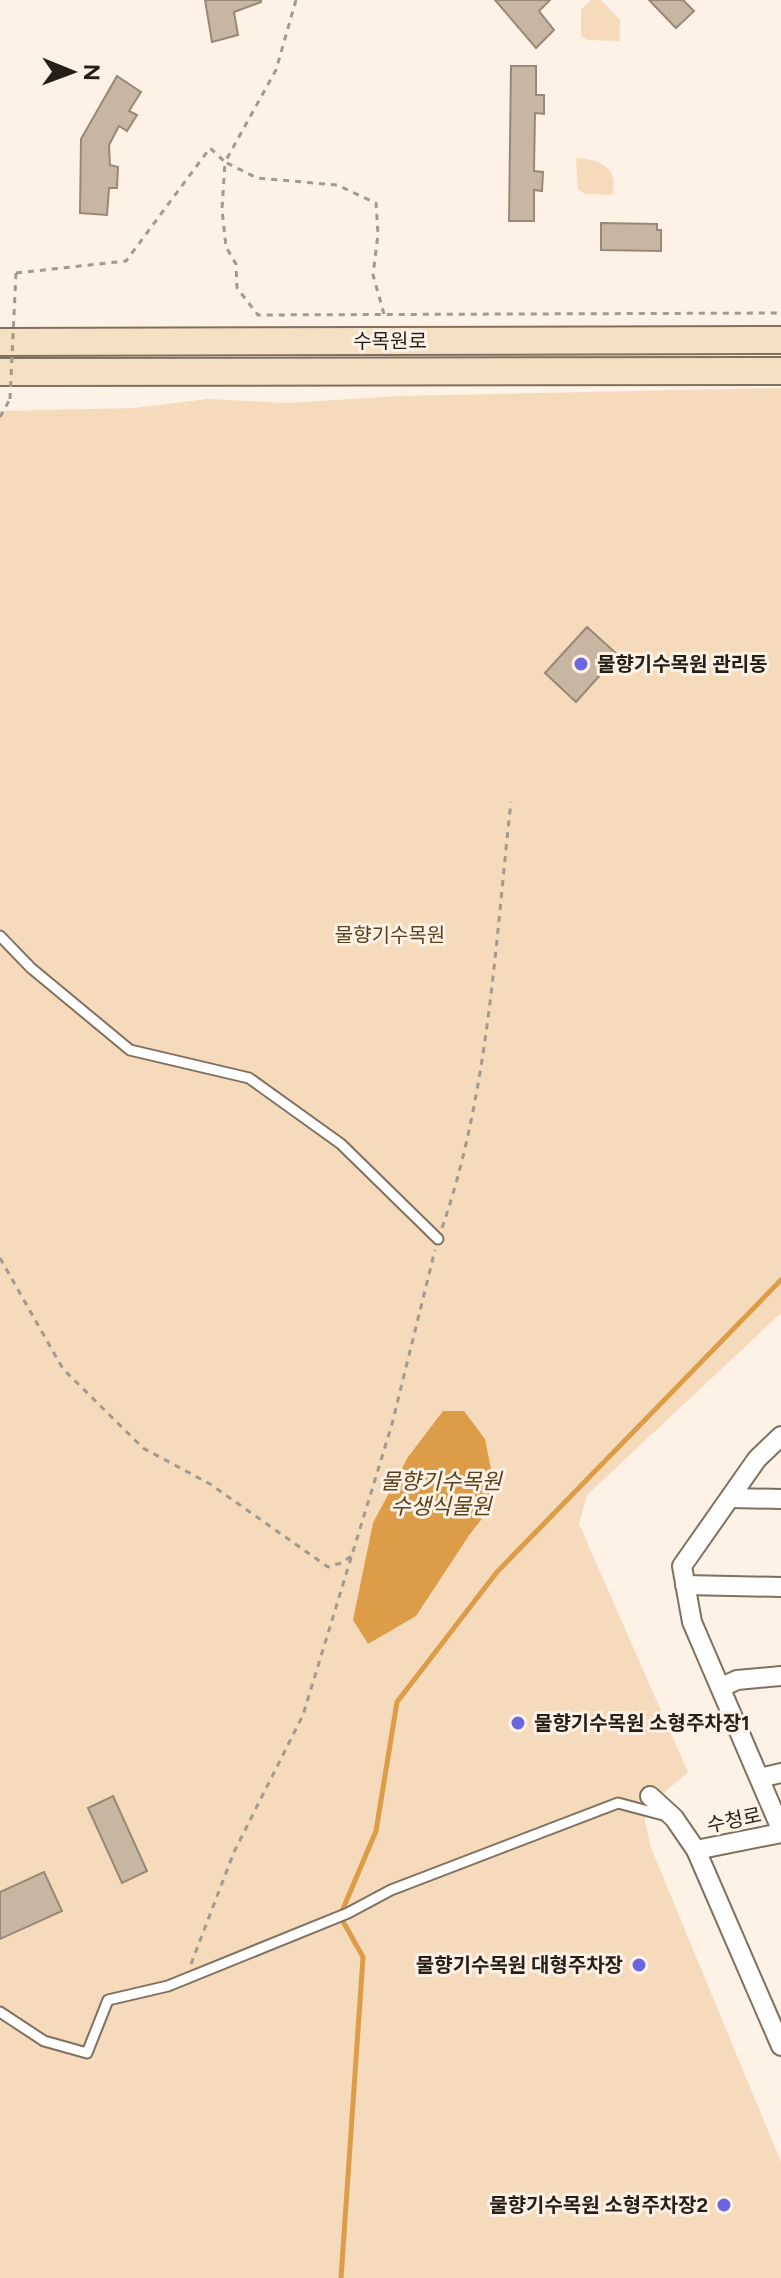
<svg xmlns="http://www.w3.org/2000/svg" width="781" height="2278" font-family="Figtree,'Noto Sans KR',sans-serif">
<rect width="100%" height="100%" fill="#fdf2e5"/>
<g fill="#f5dabb">
<path d="M591,0H601L620,20V41L588,40L581,36V10Z"/>
<path d="M576,158C599,159 620,168 612,195L585,194L578,190Z"/>
<path d="M781,388V1313L587,1495L579,1524L688,1772L643,1811L651,1848L781,2162V2278H0V411L135,408L208,399L288,403L399,396Z"/>
</g>
<path fill="#dd9d48" d="M443,1411H464L485,1439L491,1469L488,1511L470,1534L416,1616L368,1644L353,1620L373,1523L408,1457Z"/>
<g fill="none" stroke-linecap="round" stroke-linejoin="round">
<path stroke="#dd9d48" stroke-width="5" d="M341,2278L363,1957L340,1916L376,1831L397,1702L497,1572L781,1280"/>
</g>
<g fill="#c7b6a1" stroke="#998875" stroke-width="2">
<path d="M205,0H261V2L234,12L238,35L212,42Z"/>
<path d="M495,0H550L539,11L554,30L536,48Z"/>
<path d="M649,0H683L694,11L676,28Z"/>
<path d="M511,66H536V95H544V114L535,113L534,171L543,172L542,191L534,190V221H509Z"/>
<path d="M117,76L141,92L129,111L137,115L127,131L119,126L109,145L110,165L118,167L117,188H109L107,215L80,213L81,139Z"/>
<path d="M601,223L657,224V230H661V251L601,250Z"/>
<path d="M587,627L618,655L576,702L545,673Z"/>
<path d="M113,1796L147,1871L122,1883L88,1808Z"/>
<path d="M44,1872L62,1911L0,1939V1892Z"/>
</g>
<g fill="none" stroke-linecap="round" stroke-linejoin="round">
<g stroke="#80705e" stroke-width="13">
<g id="lane">
<path d="M0,936L31,968L130,1050L249,1078L341,1144L438,1239"/>
<path d="M0,2012L44,2041L87,2053L108,2000L168,1986L348,1913L391,1890L618,1803L663,1815"/>
</g>
</g>
<g stroke="#80705e" stroke-width="22">
<g id="street">
<path d="M781,1436L757,1459L682,1566L692,1622L781,1829"/>
<path d="M731,1498L781,1499"/>
<path d="M685,1585L781,1587"/>
<path d="M722,1687L737,1680L781,1676"/>
<path d="M760,1778L781,1773"/>
<path d="M650,1796L674,1818L696,1850L781,2046"/>
<path d="M696,1850L781,1833"/>
</g>
</g>
<g stroke="#80705e" stroke-width="30">
<g id="secondary">
<path d="M0,342L781,340"/>
<path d="M0,372L781,371"/>
</g>
</g>
<g stroke="#a2998f" stroke-width="3" stroke-dasharray="6 6" stroke-linecap="butt">
<path d="M296,0L276,70L225,162L257,178L337,185L376,203L378,234L373,275L384,314"/>
<path d="M16,273L126,261L210,148L225,162L222,209L226,247L236,264L237,288L258,315L781,313"/>
<path d="M0,417L10,399"/>
<path d="M442,1228C489,1092 495,944 511,802"/>
<path d="M0,1258L63,1369L143,1448L210,1484L328,1567L341,1563L353,1555"/>
<path d="M191,1964L234,1852L303,1715L392,1424L435,1250"/>
</g>
<use href="#lane" stroke="#fff" stroke-width="9"/>
<use href="#street" stroke="#fff" stroke-width="18"/>
<use href="#secondary" stroke="#f5e0c3" stroke-width="26"/>
<path stroke="#a2998f" stroke-width="3" stroke-dasharray="6 6" stroke-linecap="butt" d="M10,399L16,273"/>
</g>
<g fill="#6b65df" stroke="#fdf2e5" stroke-width="3">
<circle cx="581" cy="664" r="8"/>
<circle cx="518" cy="1723" r="8"/>
<circle cx="639" cy="1965" r="8"/>
<circle cx="724" cy="2205" r="8"/>
</g>
<g text-anchor="middle" stroke-width="6" stroke-linejoin="round" paint-order="stroke">
<g font-size="20" fill="#261f18" stroke="#fdf2e5">
<text x="390" y="348">수목원로</text>
<text transform="translate(734 1820) rotate(-12)" y="7">수청로</text>
</g>
<g font-size="20" font-weight="bold" fill="#261f18" stroke="#fdf2e5" text-anchor="start">
<text x="597" y="671">물향기수목원 관리동</text>
<text x="534" y="1730">물향기수목원 소형주차장1</text>
<text x="623" y="1972" text-anchor="end">물향기수목원 대형주차장</text>
<text x="708" y="2212" text-anchor="end">물향기수목원 소형주차장2</text>
</g>
<g font-size="20" fill="#5b401d" stroke="#fdf2e5">
<text x="390" y="942">물향기수목원</text>
</g>
<g font-size="22" font-style="italic" fill="#5c411e" stroke="#fdf2e5">
<text x="441" y="1489">물향기수목원<tspan x="441" dy="25">수생식물원</tspan></text>
</g>
</g>
<g transform="translate(72 72) rotate(91)" stroke="#fdf2e5" stroke-width="6" paint-order="stroke">
<path d="M0-6L14 30L0 20L-14 30Z" fill="#261f18"/>
<text y="-12" font-size="22" font-weight="bold" text-anchor="middle" fill="#261f18">N</text>
</g>
</svg>
